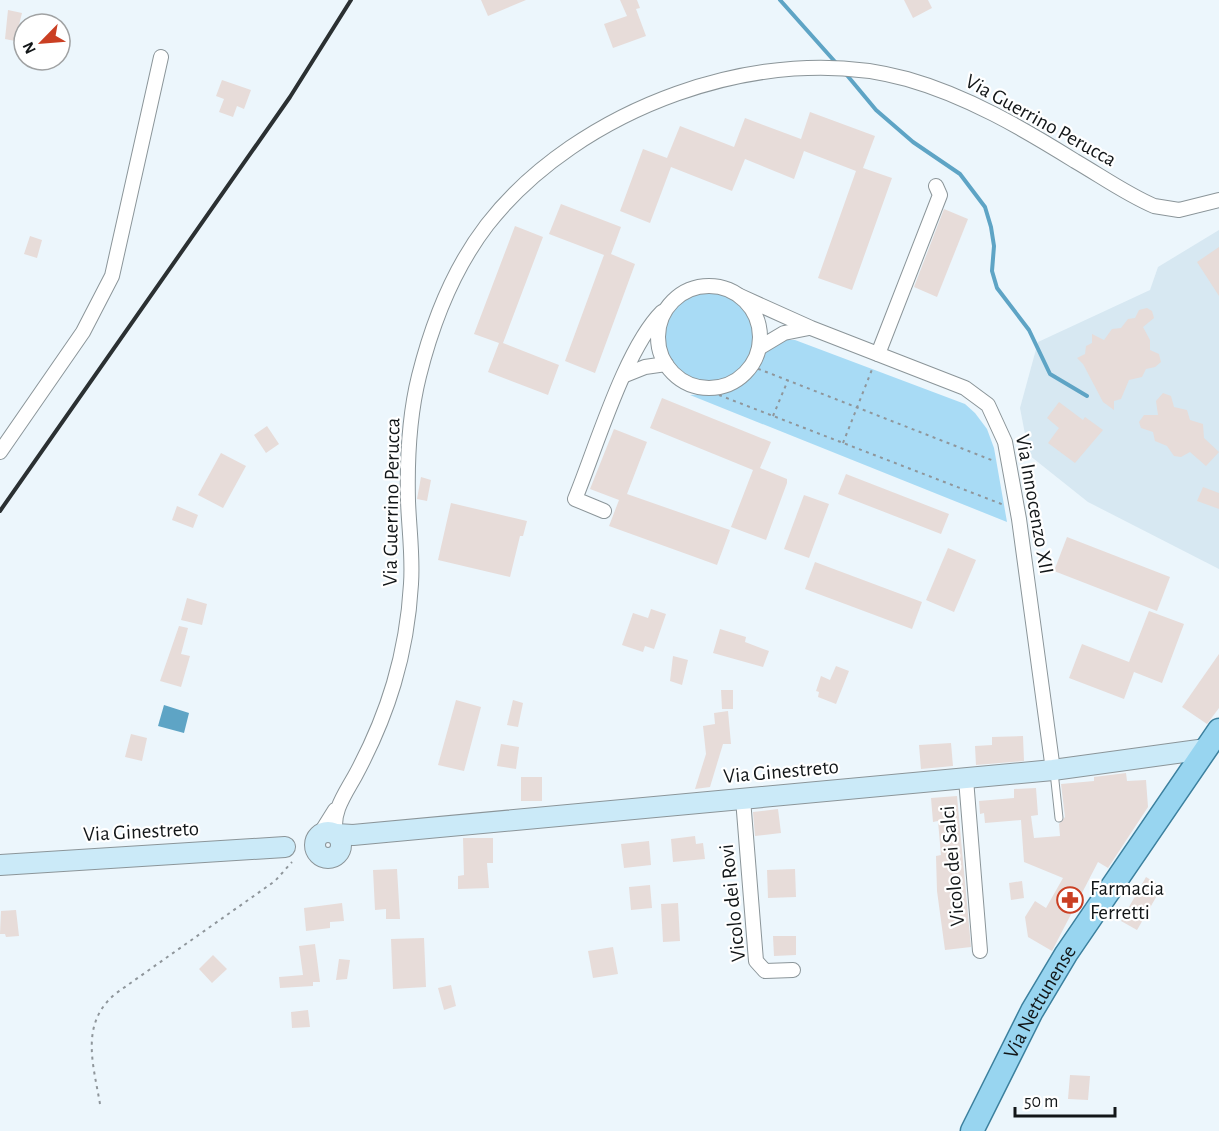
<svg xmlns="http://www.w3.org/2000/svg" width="1219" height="1131" font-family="'Alegreya Sans',sans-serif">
<rect width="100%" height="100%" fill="#ecf6fc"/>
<path fill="#d7e8f2" d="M1219,230V569L1088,502L1029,455L1020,408L1038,342L1150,290L1158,267Z"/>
<g fill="#a8dbf5">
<circle cx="709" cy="337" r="45"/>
<path d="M783,340H795L965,404L975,413L987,429L994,448L1007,522L690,395C713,394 742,394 755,371C766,352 762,353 783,340Z"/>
</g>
<path fill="#5ea4c5" d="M164,705L189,713L184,733L158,726Z"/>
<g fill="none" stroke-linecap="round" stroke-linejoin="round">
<g stroke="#5ea4c5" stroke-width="4">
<path d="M780,0L837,64"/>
<path d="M846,74L876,110L913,142L960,174L985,207L991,227L994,246L992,271L997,288L1029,330L1050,374L1087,396"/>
</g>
</g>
<g fill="#e7dcd9">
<path d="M481,0H526L488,16Z"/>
<path d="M620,0H637L640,8L636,9L646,36L613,48L604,24L627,16Z"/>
<path d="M904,0H928L932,8L913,18Z"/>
<path d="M8,10L22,13L15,41L5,39Z"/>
<path d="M222,80L251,90L244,109L237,106L233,117L219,112L224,99L216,96Z"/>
<path d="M810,112L875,136L863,168L892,178L852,290L818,278L856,171L804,151L794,179L745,159L732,191L671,167L650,223L620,211L643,149L667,158L680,126L734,147L745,118L801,139Z"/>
<path d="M561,204L621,227L611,254L635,264L595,373L565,361L604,255L549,234Z"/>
<path d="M944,209L968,219L937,297L914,287Z"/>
<path d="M515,226L543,237L503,343L559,365L548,395L488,372L499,343L474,334Z"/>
<path d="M30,236L42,240L37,258L24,254Z"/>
<path d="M1219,247V296L1197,262Z"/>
<path d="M1147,308L1152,311L1154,318L1143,327L1150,340V350L1159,354L1161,362L1155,367L1146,369L1142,377L1129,380L1121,399L1114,401V410L1103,402L1083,364L1077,358L1085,354L1086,346L1092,343V334L1104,340L1112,329L1121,328L1128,319L1135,318L1139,310Z"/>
<path d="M1163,393L1171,396L1174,407L1187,410L1190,420L1203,424L1204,438L1219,452L1206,466L1190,452L1181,457L1174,456L1167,446L1155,441L1153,432L1141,428L1139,422L1144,415H1158L1156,401Z"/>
<path d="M662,398L771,442L760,468L787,479V483L766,540L731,527L753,470L650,428Z"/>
<path d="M1059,402L1083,420L1085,417L1103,430L1075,463L1048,443L1059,428L1047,418Z"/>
<path d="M267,426L279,444L266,453L254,435Z"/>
<path d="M614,429L647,442L627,494L730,530L717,565L609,526L619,500L590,489Z"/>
<path d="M221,453L246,466L223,508L198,495Z"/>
<path d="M846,474L949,514L941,534L838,494Z"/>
<path d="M421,477L431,480L427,501L417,499Z"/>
<path d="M1203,487L1219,493V509L1197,501Z"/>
<path d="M804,495L829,504L809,558L784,549Z"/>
<path d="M451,503L527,521L523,536H520L510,577L438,560Z"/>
<path d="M177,506L198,515L193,528L172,520Z"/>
<path d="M1067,537L1170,577L1157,611L1054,571Z"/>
<path d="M948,548L976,560L954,612L926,600Z"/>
<path d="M815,562L922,602L912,629L805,589Z"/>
<path d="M187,598L207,604L202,625L181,620Z"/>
<path d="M651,609L666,614L654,649L645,646L643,652L622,645L633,613L648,618Z"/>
<path d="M1149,611L1184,624L1162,683L1134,672L1124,699L1069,678L1082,644L1129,662Z"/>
<path d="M179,626L188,628L181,654L190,656L181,687L160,681Z"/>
<path d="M720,629L746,637L745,642L769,651L763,667L713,653Z"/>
<path d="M1219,654V708L1207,724L1182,707Z"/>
<path d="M673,656L688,660L682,685L670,681Z"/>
<path d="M836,666L849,671L836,704L818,697L819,692L816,691L821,676L830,680Z"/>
<path d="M721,690H733V709H722Z"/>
<path d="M456,700L481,707L464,771L438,765Z"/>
<path d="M513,700L523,703L518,727L507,725Z"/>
<path d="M728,711L731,744H723L710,787L695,789L706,754L703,726L715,724L714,713Z"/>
<path d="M131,734L147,738L142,761L125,757Z"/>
<path d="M1023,736L1024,761L976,765L975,746L992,745V737Z"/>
<path d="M951,743L953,766L921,769L919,745Z"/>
<path d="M501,744L519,747L516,769L497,766Z"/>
<path d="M1126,773L1127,781L1146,780L1148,807L1108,868L1098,862L1052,951L1028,937L1025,917L1035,901L1046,908L1063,878L1024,862L1021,820L985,823L984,813L980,814L979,801L1014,798V789L1036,788L1038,815L1031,816L1034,838L1060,836L1059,824L1065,817L1061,784L1094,781V777Z"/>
<rect x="521" y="777" width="21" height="24"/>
<path d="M957,796L971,947L945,950L937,891L936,856L941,855L938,821L933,822L931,798Z"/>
<path d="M778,809L781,833L755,836L753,812Z"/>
<path d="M695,836L696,844L703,843L705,859L673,862L671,839Z"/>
<path d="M463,838H493V863H487L489,888L458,889V876L464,875Z"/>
<path d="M649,841L651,865L624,868L621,844Z"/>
<path d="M397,869L400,919H386V909L375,910L373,870Z"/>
<path d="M795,869L796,897L768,898L767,870Z"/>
<path d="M1146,877L1162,887L1137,930L1121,921Z"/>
<path d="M1022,881L1024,898L1011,900L1009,883Z"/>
<path d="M650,885L652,908L631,910L629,887Z"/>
<path d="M342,903L344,921L330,922V928L306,931L304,908Z"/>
<path d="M678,903L680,941L663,942L661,904Z"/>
<path d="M16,910L19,936L6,937L5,934H0L1,911Z"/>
<path d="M773,936H796V955L774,956Z"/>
<path d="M424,938L426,987L393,989L391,939Z"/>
<path d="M315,944L320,982H313V986L280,988L279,977L303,975L299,946Z"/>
<path d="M613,947L618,974L593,978L588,951Z"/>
<path d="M213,955L227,969L212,983L199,969Z"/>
<path d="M339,959L350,960L347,979L336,980Z"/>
<path d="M451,985L456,1006L444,1010L438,988Z"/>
<path d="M308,1010L310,1027L292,1028L291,1012Z"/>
<path d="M1070,1075L1090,1076L1088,1100L1068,1099Z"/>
</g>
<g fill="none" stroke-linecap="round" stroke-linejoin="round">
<g stroke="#8b9599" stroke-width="9">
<path id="lane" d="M1054,772L1059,818"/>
</g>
<g stroke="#8b9599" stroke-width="16">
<g id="street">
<circle cx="709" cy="337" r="51"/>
<path d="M740,296L811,328L965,388L988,405L1005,442L1019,519L1053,770"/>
<path d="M759,348L784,333L809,328"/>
<path d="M878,354L940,195L936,186"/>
<path d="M625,375L645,367L666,364"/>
<path d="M0,452L83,332L112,276L161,57"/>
<path d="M604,511L575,499C596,448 625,349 662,312"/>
<path d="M966,779L980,951"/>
<path d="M743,799L756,961L765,971L793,970"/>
<path d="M320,834L335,810"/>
<path d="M336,834C331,813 345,794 355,776C388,715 407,654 411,584C413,556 409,529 408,501C407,460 409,416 419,376C432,324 454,268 487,225C577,109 764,39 907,79C967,96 1022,128 1075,161C1101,176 1126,194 1154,206L1179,210L1219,200"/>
</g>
</g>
<g stroke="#8b9599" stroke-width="22">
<g id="secondary">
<circle cx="328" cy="845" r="13"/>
<path d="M336,834L353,835L1053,770L1206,749"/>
<path d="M0,865L285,847"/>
</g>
</g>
<g stroke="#3c809e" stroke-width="25">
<g id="primary">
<path id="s1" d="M972,1131L1032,1011L1066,954L1219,730"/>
</g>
</g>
<g stroke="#8f969b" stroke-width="2" stroke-dasharray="3 4.5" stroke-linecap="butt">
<path d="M751,366L994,461"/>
<path d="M698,387L1004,505"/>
<path d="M773,416L788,380"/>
<path d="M843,443L873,367"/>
<path d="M100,1104C93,1063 80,1024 115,994L275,881L292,862"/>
</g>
<use href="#lane" stroke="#fff" stroke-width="7"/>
<use href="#street" stroke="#fff" stroke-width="14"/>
<use href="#secondary" stroke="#cbeaf8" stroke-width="20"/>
<use href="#primary" stroke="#98d5f0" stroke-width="22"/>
<path stroke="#2b3032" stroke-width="4" d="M0,511L290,97L351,0"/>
</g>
<defs>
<g id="pharmacy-ring" transform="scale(1.35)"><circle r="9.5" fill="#fff" stroke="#ca3f23" stroke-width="1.5"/><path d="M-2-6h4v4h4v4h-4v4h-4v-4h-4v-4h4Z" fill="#ca3f23"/></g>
</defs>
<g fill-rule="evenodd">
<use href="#pharmacy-ring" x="1070" y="900"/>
</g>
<g text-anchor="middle" stroke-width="4.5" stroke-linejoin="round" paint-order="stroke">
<g font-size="21" fill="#121618" stroke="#fff">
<text transform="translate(1041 120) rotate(29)" y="7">Via Guerrino Perucca</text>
<text transform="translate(391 502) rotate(-89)" y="7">Via Guerrino Perucca</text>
<text transform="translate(1035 504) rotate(80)" y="7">Via Innocenzo XII</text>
<text transform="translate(781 771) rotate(-5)" y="7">Via Ginestreto</text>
<text transform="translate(141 831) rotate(-3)" y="7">Via Ginestreto</text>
<text transform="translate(952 866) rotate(-95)" y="7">Vicolo dei Salci</text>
<text transform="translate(732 903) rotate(-96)" y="7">Vicolo dei Rovi</text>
<text dy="7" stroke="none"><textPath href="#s1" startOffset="146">Via Nettunense</textPath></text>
</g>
<g font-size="21" fill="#121618" stroke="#fff" text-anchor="start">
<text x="1090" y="895">Farmacia<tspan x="1090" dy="24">Ferretti</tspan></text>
</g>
</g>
<g transform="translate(42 42) rotate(245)"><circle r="28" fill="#ffffff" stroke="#a0a2a3" stroke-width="1.5"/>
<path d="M0-4.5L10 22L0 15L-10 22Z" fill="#ca3f23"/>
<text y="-9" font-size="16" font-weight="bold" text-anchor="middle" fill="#121618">N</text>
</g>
<path d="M1015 1107v9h100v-9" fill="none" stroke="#121618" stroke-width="3"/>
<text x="1024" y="1107" font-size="18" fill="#121618" stroke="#ffffff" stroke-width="4.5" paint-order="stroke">50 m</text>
</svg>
